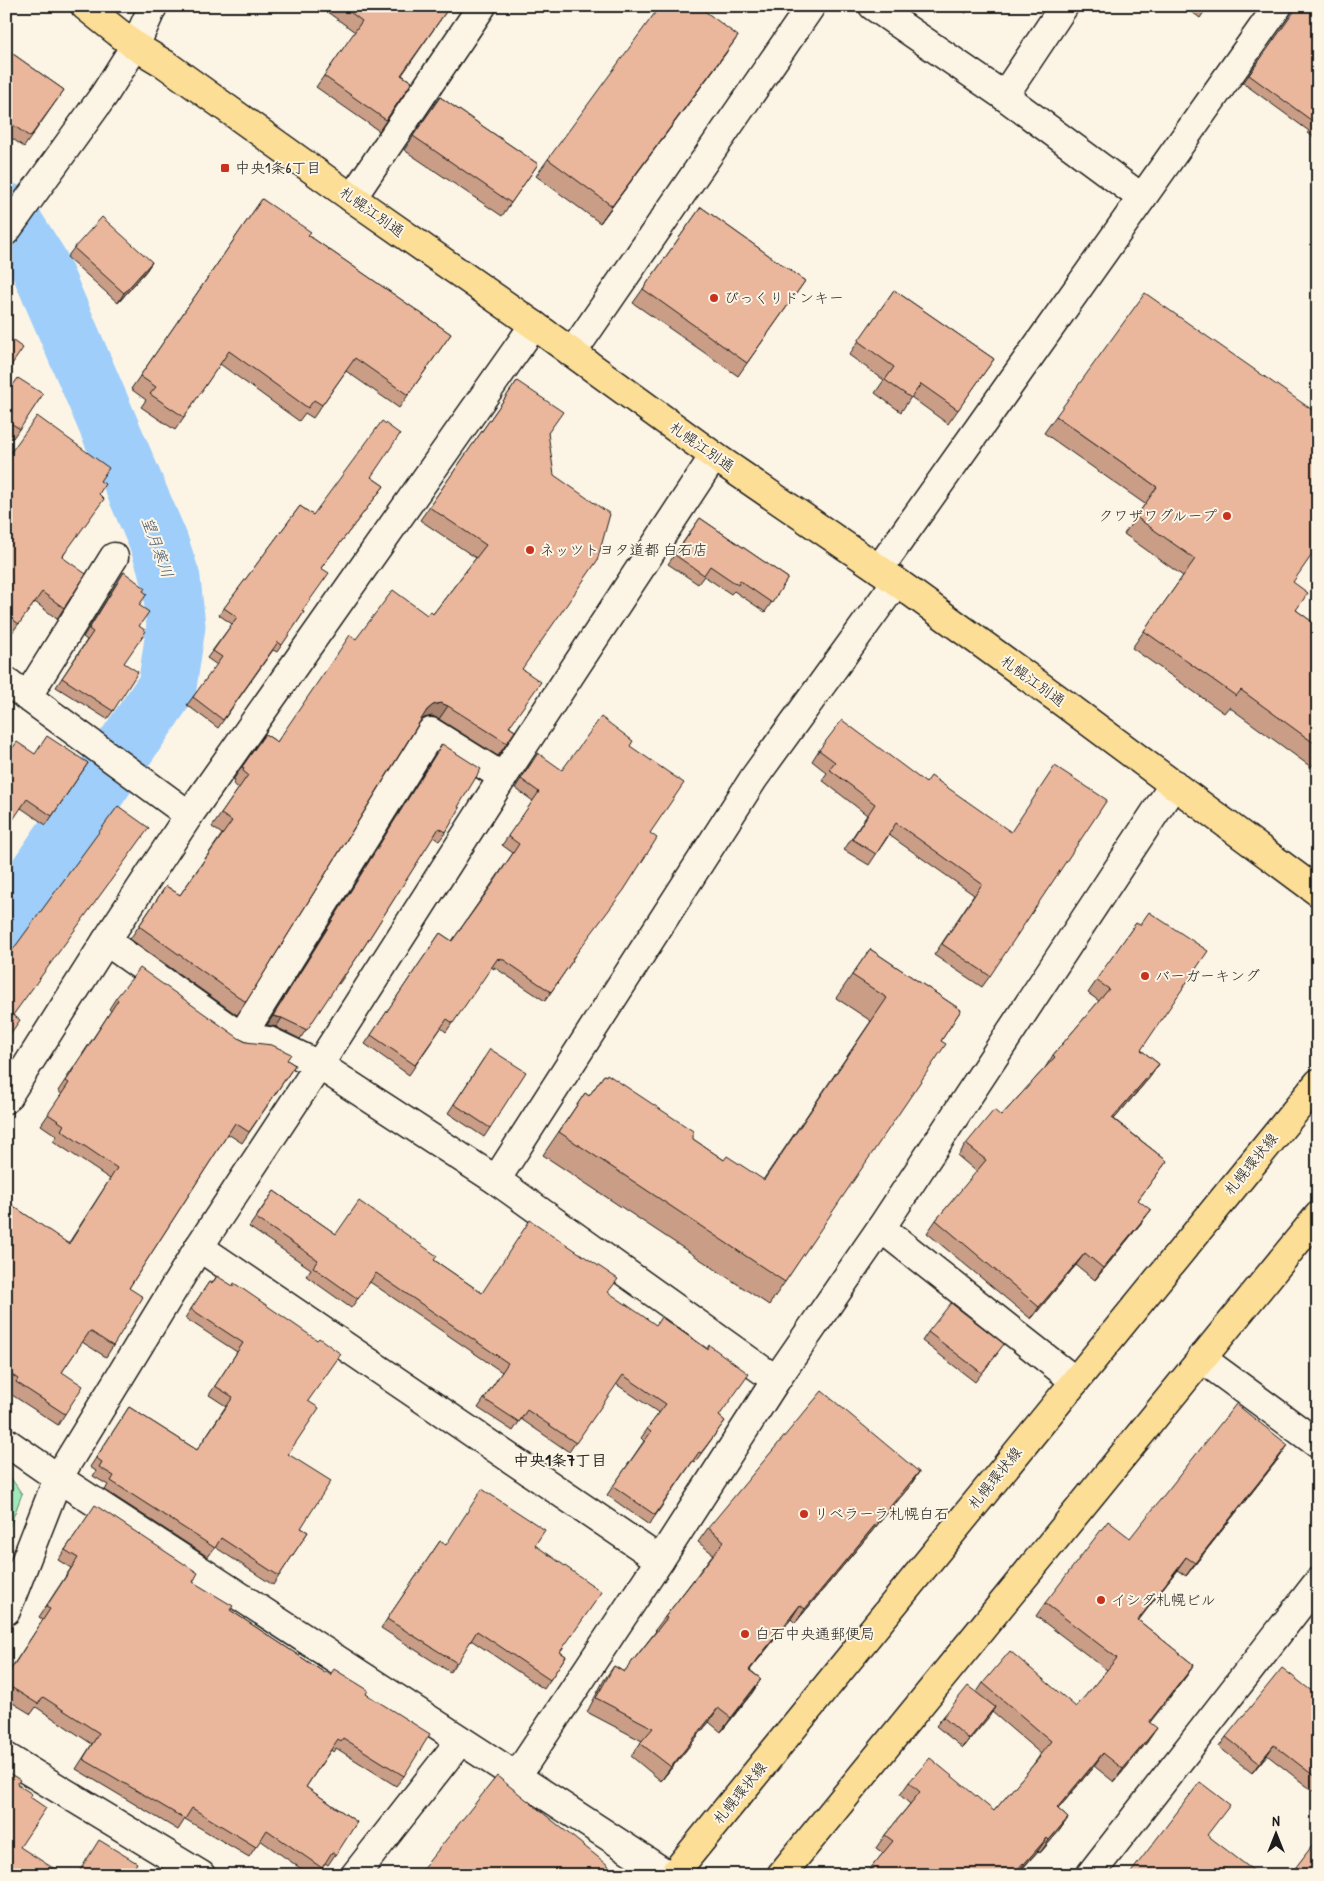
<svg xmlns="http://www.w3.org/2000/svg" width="1324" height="1881" font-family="'Patrick Hand','Klee One',sans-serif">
<rect width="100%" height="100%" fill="#fcf5e5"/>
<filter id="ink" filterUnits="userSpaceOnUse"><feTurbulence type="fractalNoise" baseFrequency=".02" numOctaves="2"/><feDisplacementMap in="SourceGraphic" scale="10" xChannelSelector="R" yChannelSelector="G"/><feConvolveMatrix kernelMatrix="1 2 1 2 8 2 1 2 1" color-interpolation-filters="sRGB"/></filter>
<g filter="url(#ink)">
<path fill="#a0eab9" stroke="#5e836a" d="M6,1471L22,1494L6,1536Z"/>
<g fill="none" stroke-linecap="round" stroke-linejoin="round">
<path stroke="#9fcefb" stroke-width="59" d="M6,212L39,264L159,543L171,579L176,626L167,687L6,922"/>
<g stroke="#1c1c1c" stroke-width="31">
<g id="minor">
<path d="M873,6L1004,96L1142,198"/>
<path d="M1004,96L1064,6"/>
<path d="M352,198L482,6"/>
<path d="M6,231L104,95L135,46L153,6"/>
<path d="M572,353L811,6"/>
<path d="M879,569L1278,6"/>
<path d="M6,681L189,815"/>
<path d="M27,697L114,557"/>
<path d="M106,941L241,1037L269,1041L319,1065L496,1180L776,1380"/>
<path d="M241,1037L431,732L503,777"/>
<path d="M6,1099L106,941L189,815L534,325"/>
<path d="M496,1180L754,778L896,582"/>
<path d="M881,1228L1075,1381"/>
<path d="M199,1247L660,1560"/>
<path d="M1201,1358L1318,1444"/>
<path d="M6,1442L58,1478L668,1875"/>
<path d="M6,1611L58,1478L199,1247L319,1065L503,777L714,456"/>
<path d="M6,1757L201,1875"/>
<path d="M516,1777L660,1560L776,1380L881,1228L1174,784"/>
<path d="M355,1875L460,1741"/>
<path d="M1090,1875L1318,1582"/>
</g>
</g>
<g stroke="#1c1c1c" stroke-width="31">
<g id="primary">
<path d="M673,1875L1318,1083"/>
<path d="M781,1875L1318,1216"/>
</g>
</g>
<g stroke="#1c1c1c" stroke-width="31">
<path id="trunk" d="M85,6L135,46L165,64L352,198L534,325L714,456L879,569L1065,704L1318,892"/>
</g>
<use href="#minor" stroke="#fcf5e5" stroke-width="28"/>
<use href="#primary" stroke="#fdde96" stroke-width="28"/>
<use href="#trunk" stroke="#fdde96" stroke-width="28"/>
</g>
<g fill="#c99d86" stroke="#1c1c1c">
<path d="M319,6H450L402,75L412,82L379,131L316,87L355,32Z"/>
<path d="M956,6H971L966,13Z"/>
<path d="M1184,6H1208L1200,18Z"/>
<path d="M1296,6H1318V140L1308,133L1309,131L1243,83L1296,10L1294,9Z"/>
<path d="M6,49L64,90L24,147L6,134Z"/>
<path d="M726,53L600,223L536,176L548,159Z"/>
<path d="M440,97L538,164L502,216L404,150Z"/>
<path d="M262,199L308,235L451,334L399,408L346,371L313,418L305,413L299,421L220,364L175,430L141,407L146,400L131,389Z"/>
<path d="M701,207L805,281L738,376L633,303Z"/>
<path d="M74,248L152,262L146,271L118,303L67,257Z"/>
<path d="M894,290L994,359L948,424L911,397L901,412L875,393L884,380L849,355Z"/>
<path d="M517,381L548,433L522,669L509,727L515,731L498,756L439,719L432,716L424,718L420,721L246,1002L237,1015L130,939L166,886L180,895L222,834L212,827L239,788L233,784L235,781L233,780L265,734L277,742L356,639L427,615L433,614L476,558L420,520Z"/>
<path d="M43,394L13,438L6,434V395Z"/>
<path d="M1056,416L1293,582L1296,610L1318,626V758L1311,767L1229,707L1224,713L1132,648L1183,576L1124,534L1145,504L1044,433Z"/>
<path d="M6,459L100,481L99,494L62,558L64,608L57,619L35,602L11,634L6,631Z"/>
<path d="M371,477L384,486L321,568L302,611L304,612L277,652L273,650L218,728L187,705L217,665L207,658L232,624L219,615L300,506L313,515Z"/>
<path d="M700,518L788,578L765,612L734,591L731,594L704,576L698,584L668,564Z"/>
<path d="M124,572L143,591L139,605V626L124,663L113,711L107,719L56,687L87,640L83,637Z"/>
<path d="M442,744L458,807L446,832L439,841L433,837L360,953L339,984L337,983L300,1039L276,1027L267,1025Z"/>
<path d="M630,746L650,833L572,960H573L545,1001L494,967V969L491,967L446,1032L441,1028L409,1075L365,1044L440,933L452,941L513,853L502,845L533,801L515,788L532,762L562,770Z"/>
<path d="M819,750L926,783L1010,832L990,976L982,987L934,955L974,895L889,835L869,865L844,850L867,815L822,780L827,773L812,761Z"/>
<path d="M35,754L88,763L46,825L21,808Z"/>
<path d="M1136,923L1141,1050L1159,1064L1150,1077L1114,1119L1167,1161L1138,1200L1142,1222L1095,1280L1076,1265L1031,1319L927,1233L936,1220L977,1172L958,1156L966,1144L1001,1116L1045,1068L1053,1055L1099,1001L1088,993Z"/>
<path d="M870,949L961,1010L785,1282L769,1305L543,1155L585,1093L589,1096L604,1075L693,1139L724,1160L763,1180L871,1021L836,998Z"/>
<path d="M116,998L240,1039L287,1060L295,1065L242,1143L228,1134L129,1288L113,1346L106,1357L82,1342L62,1372L65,1414L58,1425L9,1393L10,1390L6,1387V1201L68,1244L110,1179L53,1141L57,1136L41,1125L62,1094L58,1091L111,1011L109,1009Z"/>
<path d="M484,1058L490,1128L484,1137L448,1113Z"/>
<path d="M274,1191L336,1234L434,1260L482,1293L608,1292L719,1416L725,1421L695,1462L693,1461L649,1525L607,1495L644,1441L641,1438L659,1413L616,1384L569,1452L521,1419L513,1431L478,1408L502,1372L370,1282L351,1308L306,1276L311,1269L249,1227Z"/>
<path d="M217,1276L308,1401L288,1454L301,1528L308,1532L273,1585L215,1547L208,1557L105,1490L108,1485L93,1476L96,1471L90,1467L129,1407L197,1450L226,1406L209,1395L237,1352L185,1318L209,1282L212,1283Z"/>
<path d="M928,1332L998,1353L975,1382L922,1341Z"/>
<path d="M1288,1445L1279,1458L1186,1576L1177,1570L1138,1620L1194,1665L1185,1678L1149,1722L1148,1741L1114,1782L1094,1766L1058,1809L1068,1818L1059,1831L1040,1853L1038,1851L1017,1875H865L883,1853L876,1848L885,1835L910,1804L900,1795L909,1782L994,1811L1030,1769L1041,1754L992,1712L963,1748L936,1726L943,1717L977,1692L983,1683L1076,1707L1107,1670L1036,1616L1045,1603L1130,1538Z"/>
<path d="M919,1472L910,1486L795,1623L791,1619L750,1670L761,1679L752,1693L721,1732L709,1722L661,1781L631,1756L642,1741L587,1712L604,1680L614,1666L624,1672L656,1631L655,1630L665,1617L713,1554L698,1542L708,1528Z"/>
<path d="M88,1516L193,1582L230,1610L325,1673L330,1675L366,1694L404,1776L396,1786L336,1748L333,1752L331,1750L306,1787L357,1822L328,1865L325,1863L317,1875H310L260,1840L249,1857L185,1819L178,1830L76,1769L92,1744L36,1707L31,1714L6,1699V1676L43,1620L39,1617L71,1568L58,1560Z"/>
<path d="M440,1541L445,1545H535L560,1652L566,1656L544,1689L471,1640L450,1672L381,1628Z"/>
<path d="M1318,1696V1795L1267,1755L1252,1773L1219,1747L1226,1737Z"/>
<path d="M1296,1867L1318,1875H1290Z"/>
</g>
<g fill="#a4806d" stroke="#1c1c1c">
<path d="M738,36L726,53L600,223L612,206Z"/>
<path d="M152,262L146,271L118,303L124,293Z"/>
<path d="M441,703L448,706L439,719L432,716L424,718L418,723L427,710L433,705Z"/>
<path d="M273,1016L282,1018L276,1027L267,1025Z"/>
<path d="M1159,1064L1150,1077L1104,1131L1112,1118Z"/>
<path d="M1151,1210L1142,1222L1095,1280L1103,1268Z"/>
<path d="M1085,1253L1076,1265L1031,1319L1039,1307Z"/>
<path d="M1288,1445L1279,1458L1186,1576L1195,1563Z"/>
<path d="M919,1472L910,1486L795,1623L805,1609Z"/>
<path d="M1186,1557L1177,1570L1129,1633L1138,1620Z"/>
<path d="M800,1605L791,1619L739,1683L749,1670Z"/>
<path d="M1194,1665L1185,1678L1140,1735L1149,1722Z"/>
<path d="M761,1679L752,1693L721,1732L731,1718Z"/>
<path d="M995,1707L989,1717L963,1748L969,1739Z"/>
<path d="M718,1708L709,1722L661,1781L671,1767Z"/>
<path d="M1157,1728L1148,1741L1114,1782L1123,1769Z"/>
<path d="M1274,1745L1267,1755L1252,1773L1259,1763Z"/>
<path d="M1103,1753L1094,1766L1048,1821L1057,1808Z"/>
<path d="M1068,1818L1059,1831L1040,1853L1049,1840Z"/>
<path d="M1047,1838L1038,1851L1016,1875L1024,1864Z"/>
</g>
<g fill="#eab79c" stroke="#1c1c1c">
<path d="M342,6H450L401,75L412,82L386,120L324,76L362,21Z"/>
<path d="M660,6H698L738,36L612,206L548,159Z"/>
<path d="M1298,6H1318V128L1313,125L1315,123L1249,75Z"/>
<path d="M6,49L64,90L30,137L6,120Z"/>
<path d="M440,97L538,164L511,203L413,136Z"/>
<path d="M262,199L311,232L308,235L451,334L408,395L355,358L322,405L314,400L308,408L229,351L184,417L150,394L156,387L140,376Z"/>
<path d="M701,207L805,281L747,363L643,289Z"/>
<path d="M102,217L152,262L124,293L74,248Z"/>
<path d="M894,290L994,359L958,410L921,384L911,398L885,380L894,367L858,341Z"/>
<path d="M1145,293L1318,414V546L1293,582L1308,593L1296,610L1318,626V746L1241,690L1236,696L1144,631L1195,559L1136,517L1157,487L1056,416Z"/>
<path d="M6,336L23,348L6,373Z"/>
<path d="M18,378L43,394L20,429L6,420V395Z"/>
<path d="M517,381L563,412L548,433L554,475L610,514L597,561L522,669L541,682L509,727L515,731L507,743L448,706L441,703L433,705L427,710L246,1002L139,926L166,886L180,895L232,821L221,814L248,775L243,771L244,768L242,767L265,734L277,742L350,635L356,639L393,590L427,615L430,611L433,614L486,545L429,507Z"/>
<path d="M37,416L109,468L100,481L105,484L99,494L104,499L62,557L86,574L64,608L42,592L19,624L6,615V459Z"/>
<path d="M382,421L400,434L371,477L384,486L321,568L329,573L302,611L304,612L282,645L278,642L223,720L193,697L222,657L213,651L237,617L224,608L300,506L313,515Z"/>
<path d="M700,518L788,578L772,603L740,581L738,585L710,566L704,575L675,555Z"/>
<path d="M124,572L145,588L143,591L147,594L139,605L149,612L139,626L146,631L124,663L138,672L113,711L62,678L93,632L89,629Z"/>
<path d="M601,717L633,741L630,746L684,783L650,833L657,838L624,890L572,959L573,960L551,992L501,958L500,960L498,958L453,1023L447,1019L415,1065L371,1035L440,933L452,941L492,885L519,844L508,836L539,792L521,779L538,753L562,770Z"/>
<path d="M842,720L926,783L931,776L1011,832L1055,766L1107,800L990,976L942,944L982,884L896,823L876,854L852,839L875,804L829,769L835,762L819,750Z"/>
<path d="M47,736L88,763L52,816L27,799L6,830V757L17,742L35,754Z"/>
<path d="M442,744L481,769L458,807L460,808L446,832L439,828L360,953L345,975L344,974L307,1030L282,1018L273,1016Z"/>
<path d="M118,806L149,828L13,1015L20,1020L6,1040V959Z"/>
<path d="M1149,912L1208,951L1141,1050L1159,1064L1112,1118L1167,1161L1138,1200L1151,1210L1103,1268L1085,1253L1039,1307L936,1220L986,1160L966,1144L994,1110L1001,1116L1055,1057L1053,1055L1109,989L1096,980L1136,923L1140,925Z"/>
<path d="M870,949L961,1010L941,1041L946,1044L785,1282L559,1132L585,1093L589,1096L604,1075L606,1076L607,1074L693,1131V1139L724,1160L727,1156L764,1180L887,998L852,975Z"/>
<path d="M140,968L240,1039L246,1042L272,1045L291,1054L287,1060L295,1065L249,1132L235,1123L199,1179L129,1288L143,1297L113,1346L90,1331L62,1372L83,1386L65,1414L16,1382L18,1379L6,1371V1201L69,1244L117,1168L61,1130L64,1125L48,1114L69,1083L66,1081L118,1000L116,998Z"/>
<path d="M490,1049L526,1072L490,1128L454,1104Z"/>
<path d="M274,1191L336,1234L359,1201L437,1256L434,1260L482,1293L530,1220L618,1279L608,1292L656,1325L661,1317L707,1349L709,1345L749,1374L719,1416L725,1421L701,1453L699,1452L655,1515L613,1486L651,1432L647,1429L666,1404L623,1375L576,1443L527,1410L519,1422L484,1399L508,1363L376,1273L358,1299L313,1267L318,1260L256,1218Z"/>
<path d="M217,1276L233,1286L234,1283L317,1340L319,1338L341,1354L308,1401L319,1408L288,1454L331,1481L301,1528L308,1532L279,1576L221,1538L215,1548L111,1481L114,1476L99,1467L102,1462L96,1458L129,1407L197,1450L233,1397L215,1386L243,1343L191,1309L209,1282L212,1284Z"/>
<path d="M951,1303L1004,1344L982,1373L928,1332Z"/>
<path d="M822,1391L919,1472L805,1609L800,1605L749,1670L761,1679L731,1718L718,1708L671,1767L640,1743L653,1728L596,1698L614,1666L624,1672L667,1618L665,1617L724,1541L708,1528Z"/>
<path d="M1236,1404L1288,1445L1195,1563L1186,1557L1138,1620L1194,1665L1149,1722L1157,1728L1123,1769L1103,1753L1057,1808L1068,1818L1049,1840L1047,1838L1024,1864L1023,1863L1013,1875H865L893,1841L885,1835L920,1792L909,1782L930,1758L994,1811L1040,1757L1039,1756L1051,1741L983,1683L1010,1651L1076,1707L1117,1658L1045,1603L1108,1521L1130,1538Z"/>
<path d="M482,1489L545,1530L535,1545L602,1592L560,1652L566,1656L550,1680L477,1631L457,1663L387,1619L440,1541L446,1545Z"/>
<path d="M95,1505L198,1573L193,1582L233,1606L230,1610L325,1673L326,1672L330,1675L334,1669L368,1690L366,1694L430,1734L404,1776L343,1738L341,1741L338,1739L306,1787L357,1822L336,1855L332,1852L322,1868L267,1830L256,1847L192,1808L185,1819L83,1759L99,1733L43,1697L38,1704L6,1684V1677L50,1609L46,1607L78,1558L65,1550Z"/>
<path d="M1282,1668L1318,1696V1779L1274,1745L1259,1763L1226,1737Z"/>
<path d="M968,1686L995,1707L969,1739L943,1717Z"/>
<path d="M6,1771L20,1780L17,1784L32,1794L30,1797L46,1808L20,1847L64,1875H6Z"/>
<path d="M497,1776L609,1866L602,1875H418Z"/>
<path d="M1200,1782L1230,1805L1207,1835L1259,1875H1129Z"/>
<path d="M1318,1838V1875H1306L1296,1867Z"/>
<path d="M99,1840L137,1863L130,1875H77Z"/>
</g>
</g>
<g fill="#c8321e" stroke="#fcf5e5" stroke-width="2">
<rect x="220" y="163" width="10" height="10" rx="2.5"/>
<circle cx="714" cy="298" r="5"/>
<circle cx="1227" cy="516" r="5"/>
<circle cx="530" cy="550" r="5"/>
<circle cx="1145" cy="976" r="5"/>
<circle cx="804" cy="1514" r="5"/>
<circle cx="1101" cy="1600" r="5"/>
<circle cx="745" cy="1634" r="5"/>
</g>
<g text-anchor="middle" stroke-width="4" stroke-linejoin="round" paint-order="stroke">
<g font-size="15" fill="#1c1c1c" stroke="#fcf5e5" text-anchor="start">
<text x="235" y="173">中央1条6丁目</text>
<text x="724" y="303">びっくりドンキー</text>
<text x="1217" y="521" text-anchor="end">クワザワグループ</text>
<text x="540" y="555">ネッツトヨタ道都 白石店</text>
<text x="1155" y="981">バーガーキング</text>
<text x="814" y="1519">リベラーラ札幌白石</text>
<text x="1111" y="1605">イシダ札幌ビル</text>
<text x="755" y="1639">白石中央通郵便局</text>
</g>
<g font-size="15" fill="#1c1c1c" stroke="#fcf5e5">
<text transform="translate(372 212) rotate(35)" y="5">札幌江別通</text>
<text transform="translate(702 447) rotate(35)" y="5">札幌江別通</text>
<text transform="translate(1033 681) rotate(36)" y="5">札幌江別通</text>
<text transform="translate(1251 1164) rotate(-51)" y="5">札幌環状線</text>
<text transform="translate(995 1478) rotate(-51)" y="5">札幌環状線</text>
<text transform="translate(740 1793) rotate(-51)" y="5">札幌環状線</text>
</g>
<g font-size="16" font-style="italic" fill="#4a5a6a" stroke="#fcf5e5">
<text transform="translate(158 547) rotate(70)" y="6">望月寒川</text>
</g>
<g font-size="16" font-weight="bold" fill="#1c1c1c" stroke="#fcf5e5">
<text x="560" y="1466">中央1条7丁目</text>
</g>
</g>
<rect width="1324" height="1881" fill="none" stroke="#fcf5e5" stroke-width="25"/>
<rect x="12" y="12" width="1299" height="1856" fill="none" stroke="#1c1c1c" stroke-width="2" filter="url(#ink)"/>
<g transform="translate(1276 1834)" stroke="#fcf5e5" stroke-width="4" paint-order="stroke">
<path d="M0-4L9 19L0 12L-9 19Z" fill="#1c1c1c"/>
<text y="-8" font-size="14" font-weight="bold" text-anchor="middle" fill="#1c1c1c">N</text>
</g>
</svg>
